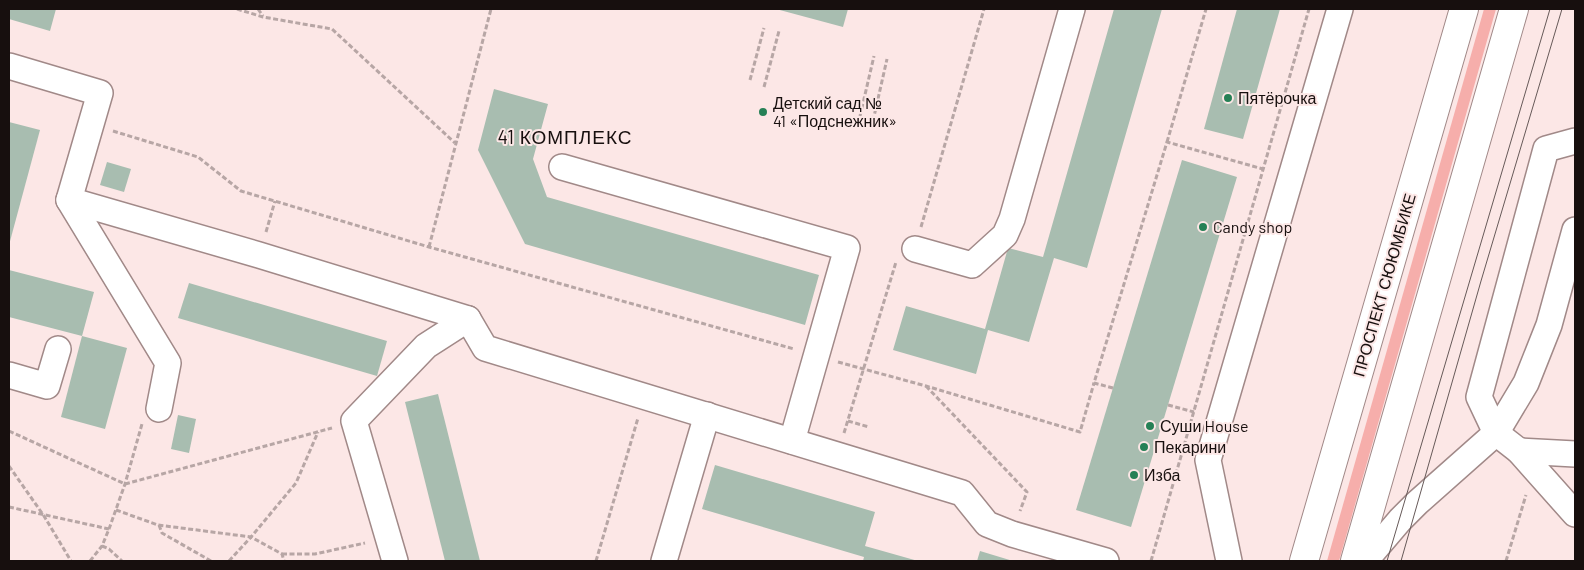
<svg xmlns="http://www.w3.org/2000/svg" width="1584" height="570" font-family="Barlow,sans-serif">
<rect width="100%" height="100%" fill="#fce7e6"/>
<path fill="#f6aeab" d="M1484,9H1496L1339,561H1327Z"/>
<g fill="#a8bdb0">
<path d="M9,9H56L50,31L9,19Z"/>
<path d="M776,9H848L843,27Z"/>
<path d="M1114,9H1162L1087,268L1054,258L1029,342L988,330L976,374L893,350L906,306L985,329L1008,248L1043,257Z"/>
<path d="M1237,9H1280L1243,139L1204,129Z"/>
<path d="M494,89L548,104L533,159L547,197L819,275L805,325L525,244L478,150Z"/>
<path d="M9,122L40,130L9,245Z"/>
<path d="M1182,160L1237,177L1131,527L1076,510Z"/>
<path d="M107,162L131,169L124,192L100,185Z"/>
<path d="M9,270L94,292L82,336L9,317Z"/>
<path d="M189,283L387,341L377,376L178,318Z"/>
<path d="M82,336L127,348L105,429L61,417Z"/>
<path d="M438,394L480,561H445L405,402Z"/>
<path d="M178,415L196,419L189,453L171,449Z"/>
<path d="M715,465L875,512L865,546L918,561H863L864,557L702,509Z"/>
<path d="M980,551L1013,561H977Z"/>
</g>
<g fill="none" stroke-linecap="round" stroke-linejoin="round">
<g stroke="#a18988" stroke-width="28">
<g id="minor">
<path d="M9,66L100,93L69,200L259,255L468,319L485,348L962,493L987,524L1012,534L1106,561"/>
<path d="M1575,141L1546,149L1479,397L1496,433L1519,451L1575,514"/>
<path d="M562,167L847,248L792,441"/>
<path d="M69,200L168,363L159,409"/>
<path d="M915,249L972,265L1005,235L1012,219L1072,9"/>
<path d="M9,375L47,386L58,349"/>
<path d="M1519,451L1575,454"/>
<path d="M395,561L354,421L426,346L468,319"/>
<path d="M664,561L707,415"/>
<path d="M1229,561L1208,460L1340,9"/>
<path d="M1365,561L1400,520L1417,503L1496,433L1526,383L1549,325L1575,230"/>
</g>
</g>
<g stroke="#a18988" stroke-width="30">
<g id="major">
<path d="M1304,561L1464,9"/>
<path d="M1355,561L1514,9"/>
</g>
</g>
<g stroke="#b7a6a5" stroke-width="3" stroke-dasharray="5 2.5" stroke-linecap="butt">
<path d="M237,9L263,17L332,29L455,143"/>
<path d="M258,9L263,16"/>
<path d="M750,80L764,28"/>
<path d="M764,87L779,31"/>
<path d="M860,116L874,56"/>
<path d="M873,121L887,59"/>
<path d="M113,131L198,157L241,191L429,247L794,349"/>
<path d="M1167,142L1206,9"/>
<path d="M921,227L984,9"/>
<path d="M266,232L275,201"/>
<path d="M429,247L491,9"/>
<path d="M838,362L926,386L1080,432L1094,383"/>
<path d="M926,386L1027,492L1020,511"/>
<path d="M1113,388L1094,383L1167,142L1263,169"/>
<path d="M1168,405L1194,412"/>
<path d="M848,421L869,427"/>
<path d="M9,431L125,484L332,428"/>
<path d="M844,433L896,262"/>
<path d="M9,466L44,516L71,561"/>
<path d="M9,507L109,529"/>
<path d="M116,510L158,525L251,537L282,554L284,561"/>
<path d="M159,525L162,533L211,561"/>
<path d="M102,546L109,549L122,561"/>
<path d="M282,554H315L365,543"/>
<path d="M90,561L102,546L109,529L125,484L142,424"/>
<path d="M229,561L251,537L296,483L318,432"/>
<path d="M596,561L638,418"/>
<path d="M1151,561L1309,9"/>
<path d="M1506,561L1526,495"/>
</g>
<use href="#minor" stroke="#fff" stroke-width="25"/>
<use href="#major" stroke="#fff" stroke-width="28"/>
<g stroke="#665958" stroke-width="1">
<path d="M1387,561L1550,9"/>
<path d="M1401,561L1481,281L1562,9"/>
</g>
</g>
<g fill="#268056" stroke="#fce7e6" stroke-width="2">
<circle cx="1228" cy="98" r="5"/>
<circle cx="763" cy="112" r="5"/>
<circle cx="1203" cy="227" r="5"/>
<circle cx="1150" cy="426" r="5"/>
<circle cx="1144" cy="447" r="5"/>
<circle cx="1134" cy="475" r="5"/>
</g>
<g text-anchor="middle" stroke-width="4" stroke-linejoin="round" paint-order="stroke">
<g font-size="16" fill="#170f0e" stroke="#fce7e6" text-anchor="start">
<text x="1238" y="104">Пятёрочка</text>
<text x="773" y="109">Детский сад №<tspan x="773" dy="18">41 «Подснежник»</tspan></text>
<text x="1213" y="233">Candy shop</text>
<text x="1160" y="432">Суши House</text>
<text x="1154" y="453">Пекарини</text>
<text x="1144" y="481">Изба</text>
</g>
<g font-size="16" fill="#170f0e" stroke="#fce7e6">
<text transform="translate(1384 285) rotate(-74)" y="6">ПРОСПЕКТ СЮЮМБИКЕ</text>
</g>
<g font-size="19" letter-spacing="1" fill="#170f0e" stroke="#fce7e6">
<text x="565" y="144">41 КОМПЛЕКС</text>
</g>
</g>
<rect width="1584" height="570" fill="none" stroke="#170f0e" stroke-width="20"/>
</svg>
